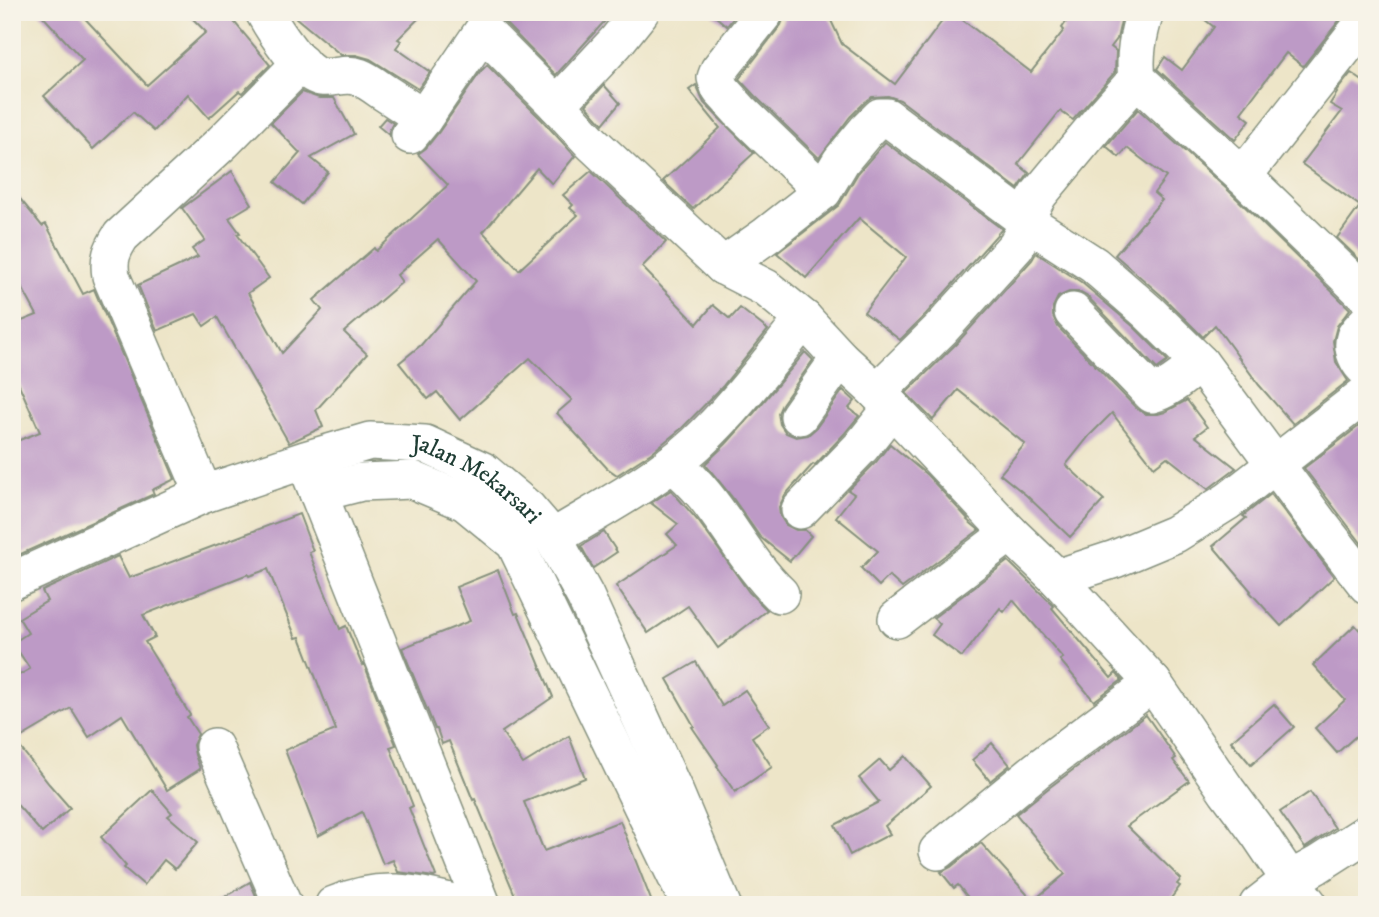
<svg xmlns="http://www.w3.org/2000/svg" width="1379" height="917" font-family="'IM FELL DW Pica',serif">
<rect width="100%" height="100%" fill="#f7f3e8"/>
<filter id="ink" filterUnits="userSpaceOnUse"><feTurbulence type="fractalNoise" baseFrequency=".0143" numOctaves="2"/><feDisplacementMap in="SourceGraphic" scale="14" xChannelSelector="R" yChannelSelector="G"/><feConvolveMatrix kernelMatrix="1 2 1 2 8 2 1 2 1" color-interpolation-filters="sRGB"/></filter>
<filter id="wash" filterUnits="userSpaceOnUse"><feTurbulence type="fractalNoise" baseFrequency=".00686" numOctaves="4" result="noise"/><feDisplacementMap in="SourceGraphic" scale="28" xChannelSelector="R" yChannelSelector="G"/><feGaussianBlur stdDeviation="1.57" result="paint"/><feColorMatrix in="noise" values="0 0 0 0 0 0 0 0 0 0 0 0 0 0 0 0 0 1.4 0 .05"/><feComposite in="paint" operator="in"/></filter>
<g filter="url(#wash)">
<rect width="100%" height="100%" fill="#ede5c8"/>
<g id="blocks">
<g fill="#bd9ac6">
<path d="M39,12H79L147,85L206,32L186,12H226L270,65L242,93L239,91L209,118L188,94L154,131L133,112L93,149L44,96L83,60Z"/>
<path d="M289,12H425L398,39L401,41L396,48L430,72L418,89L370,59L356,55H341Z"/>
<path d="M513,12H613L556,75L504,22Z"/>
<path d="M710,12H738L727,26Z"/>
<path d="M786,12H827L842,44L895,84L949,12H952L1031,72L1064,30L1062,28L1073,12H1123L1117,39L1111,47L1116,51L1115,72L1073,120L1060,111L1018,164L1029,173L1018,189L900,100L888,96L872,97L865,102L850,117L819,158L755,96L739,79L781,25Z"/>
<path d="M1195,12H1346L1303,66L1286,53L1241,113L1250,120L1235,140L1157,69L1165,57L1182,70L1214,27Z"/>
<path d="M487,65L542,120L575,156L552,184L537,168L483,232L519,270L578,215L570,208L573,205L563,195L591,171L666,242L642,267L697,324L713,305L730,319L740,308L768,330L723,386L682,428L651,453L617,475L607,468L557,413L572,400L530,358L460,420L437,392L428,399L399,363L421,345L476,281L438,239L397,275L402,282L344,332L367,354L316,410L323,427L289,443L217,317L204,326L196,314L157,331L138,285L198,257L192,249L205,240L182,208L232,171L252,204L229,218L240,233L237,234L269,278L248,293L282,353L322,310L314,300L374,248L376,251L448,185L418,154L426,148L439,132L481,71Z"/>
<path d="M1351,73L1364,82L1367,78V267L1337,238L1360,206L1302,164L1342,111L1330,104L1337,93L1336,92Z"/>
<path d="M604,85L620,103L603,124L586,105Z"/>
<path d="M696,85L704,103L754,153L693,209L663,181L720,128L689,90Z"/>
<path d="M302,92L319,98H334L354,134L311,158L328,172L302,204L275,182L300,153L271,123Z"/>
<path d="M1138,109L1229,191L1350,309L1337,326L1333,341L1336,362L1348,381L1293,424L1259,385L1215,325L1203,337L1162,296L1115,255L1162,200L1154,193L1166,177L1127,148L1119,157L1106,146Z"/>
<path d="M385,118L393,123L389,131L390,136L378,126Z"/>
<path d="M885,142L1002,229L926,314L900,340L864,312L906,257L859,218L806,278L777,253L839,205L858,173Z"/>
<path d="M12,189L42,226L46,224L83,294L94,289L175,479L152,490L154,494L12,558V443L40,432L12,369V325L37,315L12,269Z"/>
<path d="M1036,253L1081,282L1134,327L1168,361L1157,369L1088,297L1079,292H1069L1058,297L1053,307V316L1058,327L1137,409L1146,414H1158L1165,412L1187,400L1207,427L1195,436L1236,468L1208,489L1167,457L1154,467L1112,413L1090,435L1066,465L1104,500L1070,537L1026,495L1000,474L1025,444L958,390L933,420L906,393L957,343L1032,260Z"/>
<path d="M805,352L813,360L782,404L778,413L780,424L786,433L796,437L808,435L816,428L843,390L855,401L849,408L859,416L845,433L815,465L813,464L785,495L779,507L780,516L786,525L796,530H805L811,536L790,561L760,537L732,497L705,464L726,444L754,413Z"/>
<path d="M1367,420V546L1365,548L1304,468Z"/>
<path d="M890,444L927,475L968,519L967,520L979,530L902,588L889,576L879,586L861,568L878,551L836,517L854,494L848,490L876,462Z"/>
<path d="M671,490L699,522L749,592L767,610L718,648L688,606L648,633L616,586L677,545L667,534L678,524L651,503Z"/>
<path d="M1271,494L1334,577L1281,626L1250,592L1251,591L1213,546L1246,518L1243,516Z"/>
<path d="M299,514L313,551L309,552L340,629L346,626L362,665L364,664L396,745L390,747L413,806L409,808L436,876L434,877L398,872L393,860L383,864L362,812L318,836L285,750L336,730L300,637L296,638L268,569L249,576L248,574L143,615L155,637L145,642L190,715L187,717L198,734L193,745L195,755L200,769L167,790L122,715L89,737L71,708L15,741L49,784L70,808L42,833L12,799V679L30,669L13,643L28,633L19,618L47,601L42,591L118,556L129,578Z"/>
<path d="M604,532L617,552L593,568L581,546Z"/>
<path d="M1008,561L1054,606L1052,608L1111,678L1116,673L1122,680L1094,701L1060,660L1063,658L1013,600L1004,612L1000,608L962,657L932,635L940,624L933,618Z"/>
<path d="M498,570L515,614L518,613L553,697L502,732L523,764L569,736L585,778L524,802L544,851L620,821L653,905H519L475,799L473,800L449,741L442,744L437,729H435L402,648L470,621L456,587Z"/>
<path d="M1355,625L1367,638V726L1337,753L1315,728L1345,700L1313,665Z"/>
<path d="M696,662L722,706L745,690L769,725L752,737L772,767L735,792L717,766L718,765L692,727L694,726L667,679Z"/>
<path d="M1274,704L1294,727L1251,765L1231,741Z"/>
<path d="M1146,715L1176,758L1173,760L1189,781L1127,826L1181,879L1177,884L1180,886L1166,905H974L958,885L954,888L941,872L951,867L981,843L1033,901L1065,874L1016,814L1050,787Z"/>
<path d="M992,743L1010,765L990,781L972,760Z"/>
<path d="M905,756L931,786L885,826L890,834L850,855L835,825L879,802L859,778L880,760L889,770Z"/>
<path d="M152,790L172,813L168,816L198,842L175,869L164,860L144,885L124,868L126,866L101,837Z"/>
<path d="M1310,792L1335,828L1305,848L1280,812Z"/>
<path d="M250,882L260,905H211Z"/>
</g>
</g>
</g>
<g filter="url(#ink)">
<use href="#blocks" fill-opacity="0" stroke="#86917e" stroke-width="2"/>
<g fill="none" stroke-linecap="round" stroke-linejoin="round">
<g stroke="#86917e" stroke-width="40">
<g id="minor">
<path d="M264,12C273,28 302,75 321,77C334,79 346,72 359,77C367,80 375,86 382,91C396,100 410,109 423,119"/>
<path d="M640,12L616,42L557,105L592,143L723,266L766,288L804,319L840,358L877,392L1010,533L1057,578L1153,683L1227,791L1259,834L1290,880L1309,905"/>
<path d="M765,12L719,70L716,78L720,89L740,111L823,191"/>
<path d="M1145,12C1138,35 1134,55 1137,79L1243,176L1367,296"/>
<path d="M410,135L423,119L483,31L557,105"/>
<path d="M1243,176L1367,19"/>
<path d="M723,266L767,235L823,191L841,161L866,131L880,117H887L1029,223L1094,265L1148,312L1200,363L1318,522L1367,585"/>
<path d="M1073,312L1152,394C1169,390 1185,374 1200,363"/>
<path d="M1367,322C1364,326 1357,332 1355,337C1351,349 1358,363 1367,370"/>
<path d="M877,392L941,329L1007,256L1016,246L1029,223L1028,217L1032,206L1039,194L1103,117L1137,79"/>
<path d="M799,416L840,358"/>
<path d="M672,463C718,498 739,555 780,594"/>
<path d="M309,470L482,905"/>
<path d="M318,493L361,482L413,480L465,502L515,543L690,905"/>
<path d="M204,494L111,276C108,259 112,250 121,236L223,142L301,63"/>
<path d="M800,510L861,447L892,408"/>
<path d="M553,538C599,510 656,480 696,444C736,407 769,362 804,319"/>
<path d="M1057,578L1115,559L1175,534L1228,501L1367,393"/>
<path id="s1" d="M12,581L204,494L305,460L370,441L425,444L483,471L528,509L553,538L585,596L675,793L722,905"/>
<path d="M897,619L1010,533"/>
<path d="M214,747L283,905"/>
<path d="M938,851L1037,770L1153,683"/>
<path d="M334,905C378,886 415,892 460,905"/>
<path d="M1258,905L1290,880L1317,865L1367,833"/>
</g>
</g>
<use href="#minor" stroke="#fff" stroke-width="37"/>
</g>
</g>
<g text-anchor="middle" stroke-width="7" stroke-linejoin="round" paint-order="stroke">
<g font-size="24" fill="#1f3d34" stroke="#f7f3e8">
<text dy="8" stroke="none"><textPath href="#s1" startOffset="502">Jalan Mekarsari</textPath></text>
</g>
</g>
<rect width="1379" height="917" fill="none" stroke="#f7f3e8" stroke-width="42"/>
</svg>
